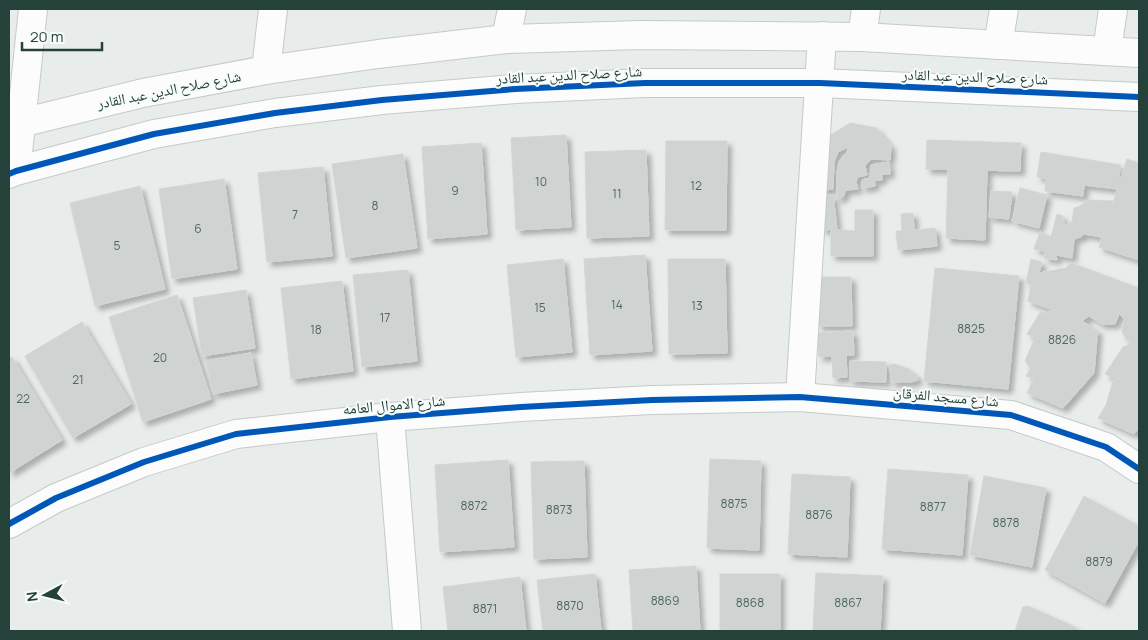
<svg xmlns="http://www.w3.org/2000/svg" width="1148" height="640" font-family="Manrope,'Noto Naskh Arabic',sans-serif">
<defs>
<filter id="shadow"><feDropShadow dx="4.5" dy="4.5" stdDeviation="2.5" flood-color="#0004"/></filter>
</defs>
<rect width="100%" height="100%" fill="#e8edeb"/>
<g fill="#cfd4d2" stroke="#d1d6d4" filter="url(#shadow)">
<path d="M850,123L876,128L891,146L890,160L872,159L865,165L867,175L858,177L856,182L858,189L846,190L843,197L837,199V172L839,162L844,155L847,153L848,147L838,152L834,162L833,189L819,191L823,140Z"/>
<path d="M566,135L571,227L516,230L511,138Z"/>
<path d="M927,140L1021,143L1020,171L926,169Z"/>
<path d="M666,141H727L726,230H665Z"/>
<path d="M481,143L487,234L428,239L422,147Z"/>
<path d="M646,150L649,236L587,238L585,152Z"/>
<path d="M1041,152L1121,165L1117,189L1084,185L1083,196L1045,191L1046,178L1037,177Z"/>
<path d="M403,154L417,248L346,258L332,164Z"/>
<path d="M1127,159L1139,163V260L1099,247Z"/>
<path d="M889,162L890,174H882V180H874L875,186L862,188V180L870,178L871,165Z"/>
<path d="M323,167L332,256L267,262L258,173Z"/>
<path d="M948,169L987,170L985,240L946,238Z"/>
<path d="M224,179L237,269L172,279L159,189Z"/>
<path d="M140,186L165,289L95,306L70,203Z"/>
<path d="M1020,188L1047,195L1039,228L1012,221Z"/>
<path d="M991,191L1012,192L1009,219L989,217Z"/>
<path d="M833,195L837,229L822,230L819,196Z"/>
<path d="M1089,200L1113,201L1101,237L1084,234L1081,237L1074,239L1072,258L1056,255L1057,260L1044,258L1045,251L1034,249L1040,232L1051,237L1057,214L1062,216L1065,225L1072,222L1074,208L1078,207Z"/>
<path d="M855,210H873V256H831V230L855,231Z"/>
<path d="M913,213L914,230L935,228L937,246L898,250L896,231H902L901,214Z"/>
<path d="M645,255L652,351L590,355L584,259Z"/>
<path d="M563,259L572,352L516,357L507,265Z"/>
<path d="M668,259H725L727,353L669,354Z"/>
<path d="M1031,259L1042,262L1039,273L1066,268L1071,263L1139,288V429L1134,434L1098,418L1106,405L1114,378L1105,374L1123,347L1130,344L1122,332L1124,319L1119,314L1115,324H1102L1089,316L1082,321L1098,331L1097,338L1094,373L1063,408L1027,393L1034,378L1026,376L1031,368L1025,361L1035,338L1027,334L1041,311L1048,315L1050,309L1028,301L1031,285L1026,283Z"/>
<path d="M935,268L1019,276L1008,389L924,381Z"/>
<path d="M408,270L417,361L362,367L353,275Z"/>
<path d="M817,277H851L852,326H818Z"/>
<path d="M342,281L353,371L291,379L281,288Z"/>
<path d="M246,290L255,348L202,356L193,298Z"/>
<path d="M177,295L211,399L143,422L109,317Z"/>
<path d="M82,322L131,404L73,438L25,356Z"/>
<path d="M853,331L854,355H846L847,377L833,378L832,356L819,357L818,333Z"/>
<path d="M251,353L257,385L213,394L206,361Z"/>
<path d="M12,357L62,440L9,473V359Z"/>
<path d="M850,361L886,362V382L850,381Z"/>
<path d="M895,364L909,369L910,373L916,374L918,380L911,382H891L890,365Z"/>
<path d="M710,459L761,461L759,550L707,548Z"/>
<path d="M508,460L514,547L440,552L435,465Z"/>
<path d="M584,461L587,557L534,559L531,462Z"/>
<path d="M888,469L968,475L962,555L882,549Z"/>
<path d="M792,474L850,477L847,557L788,554Z"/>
<path d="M984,476L1046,488L1032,567L970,555Z"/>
<path d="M1084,496L1139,526V541L1105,603L1045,570Z"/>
<path d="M696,566L700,631H633L629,570Z"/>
<path d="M816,573L883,576L880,631H813Z"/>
<path d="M595,574L601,631H543L537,580Z"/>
<rect x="720" y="574" width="60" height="57"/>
<path d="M520,577L526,631H448L443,587Z"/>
<path d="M1028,606L1073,626L1079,631H1015L1023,607Z"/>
</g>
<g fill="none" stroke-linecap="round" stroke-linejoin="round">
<g stroke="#c5cac8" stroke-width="30">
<g id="minor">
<path d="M862,37L866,9"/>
<path d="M506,39L512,9"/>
<path d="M998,45L1004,9"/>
<path d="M1107,51L1113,9"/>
<path d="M266,70L273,9"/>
<path d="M9,127L21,123L143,93L266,70L378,54L506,39L640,35L862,37L1139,53"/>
<path d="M16,171L33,9"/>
<path d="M9,174L16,171L154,134L275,113L382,100L515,89L645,83H820L1139,97"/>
<path d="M800,397L822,36"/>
<path d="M390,417L407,631"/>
<path d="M9,524L56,498L144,462L236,434L390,417L521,407L652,400L800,397L1011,415L1106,447L1139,469"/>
</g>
</g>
<use href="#minor" stroke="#fcfcfc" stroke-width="28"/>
<g stroke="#f7fbf9" stroke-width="9">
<g id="cycleway">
<path d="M9,174L16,171L154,134L275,113L382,100L515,89L645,83H820L1139,97"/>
<path d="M9,524L56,498L144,462L236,434L390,417L521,407L652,400L800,397L1011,415L1106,447L1139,469"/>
</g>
</g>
<use href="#cycleway" stroke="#0057b8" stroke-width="6"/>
</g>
<g text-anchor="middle" stroke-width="4" stroke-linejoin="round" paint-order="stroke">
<g font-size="12" fill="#506761">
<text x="541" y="186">10</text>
<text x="696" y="190">12</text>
<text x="455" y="195">9</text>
<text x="617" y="198">11</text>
<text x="375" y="210">8</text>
<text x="295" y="219">7</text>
<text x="198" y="233">6</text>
<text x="117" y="250">5</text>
<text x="617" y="309">14</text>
<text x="697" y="310">13</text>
<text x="540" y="312">15</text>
<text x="385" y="322">17</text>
<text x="971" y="333">8825</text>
<text x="316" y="334">18</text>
<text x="1062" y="344">8826</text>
<text x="160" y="362">20</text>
<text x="78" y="384">21</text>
<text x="23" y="403">22</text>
<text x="734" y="508">8875</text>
<text x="474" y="510">8872</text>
<text x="933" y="511">8877</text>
<text x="559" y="514">8873</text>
<text x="819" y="519">8876</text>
<text x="1006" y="527">8878</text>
<text x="1099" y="566">8879</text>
<text x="665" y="605">8869</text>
<text x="750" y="607">8868</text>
<text x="848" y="607">8867</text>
<text x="570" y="610">8870</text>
<text x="485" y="613">8871</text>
</g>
<g font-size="15" fill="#24423a" stroke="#f7fbf9">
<text transform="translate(569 75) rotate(-3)" y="5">شارع صلاح الدين عبد القادر</text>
<text transform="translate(975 77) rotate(2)" y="5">شارع صلاح الدين عبد القادر</text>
<text transform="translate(169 90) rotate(-11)" y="5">شارع صلاح الدين عبد القادر</text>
<text transform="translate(946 397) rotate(5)" y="5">شارع مسجد الفرقان</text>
<text transform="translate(394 405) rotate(-5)" y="5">شارع الاموال العامه</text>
</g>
</g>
<rect width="1148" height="640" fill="none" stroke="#24423a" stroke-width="20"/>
<g transform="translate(45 595) rotate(263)" stroke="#f7fbf9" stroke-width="4" paint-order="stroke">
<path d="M0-4L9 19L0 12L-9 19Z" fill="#24423a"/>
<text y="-8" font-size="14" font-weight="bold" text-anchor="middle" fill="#24423a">N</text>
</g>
<path d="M22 42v8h80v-8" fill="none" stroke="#24423a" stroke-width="2.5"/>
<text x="30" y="42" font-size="15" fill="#24423a" stroke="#f7fbf9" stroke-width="4" paint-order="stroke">20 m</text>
</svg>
